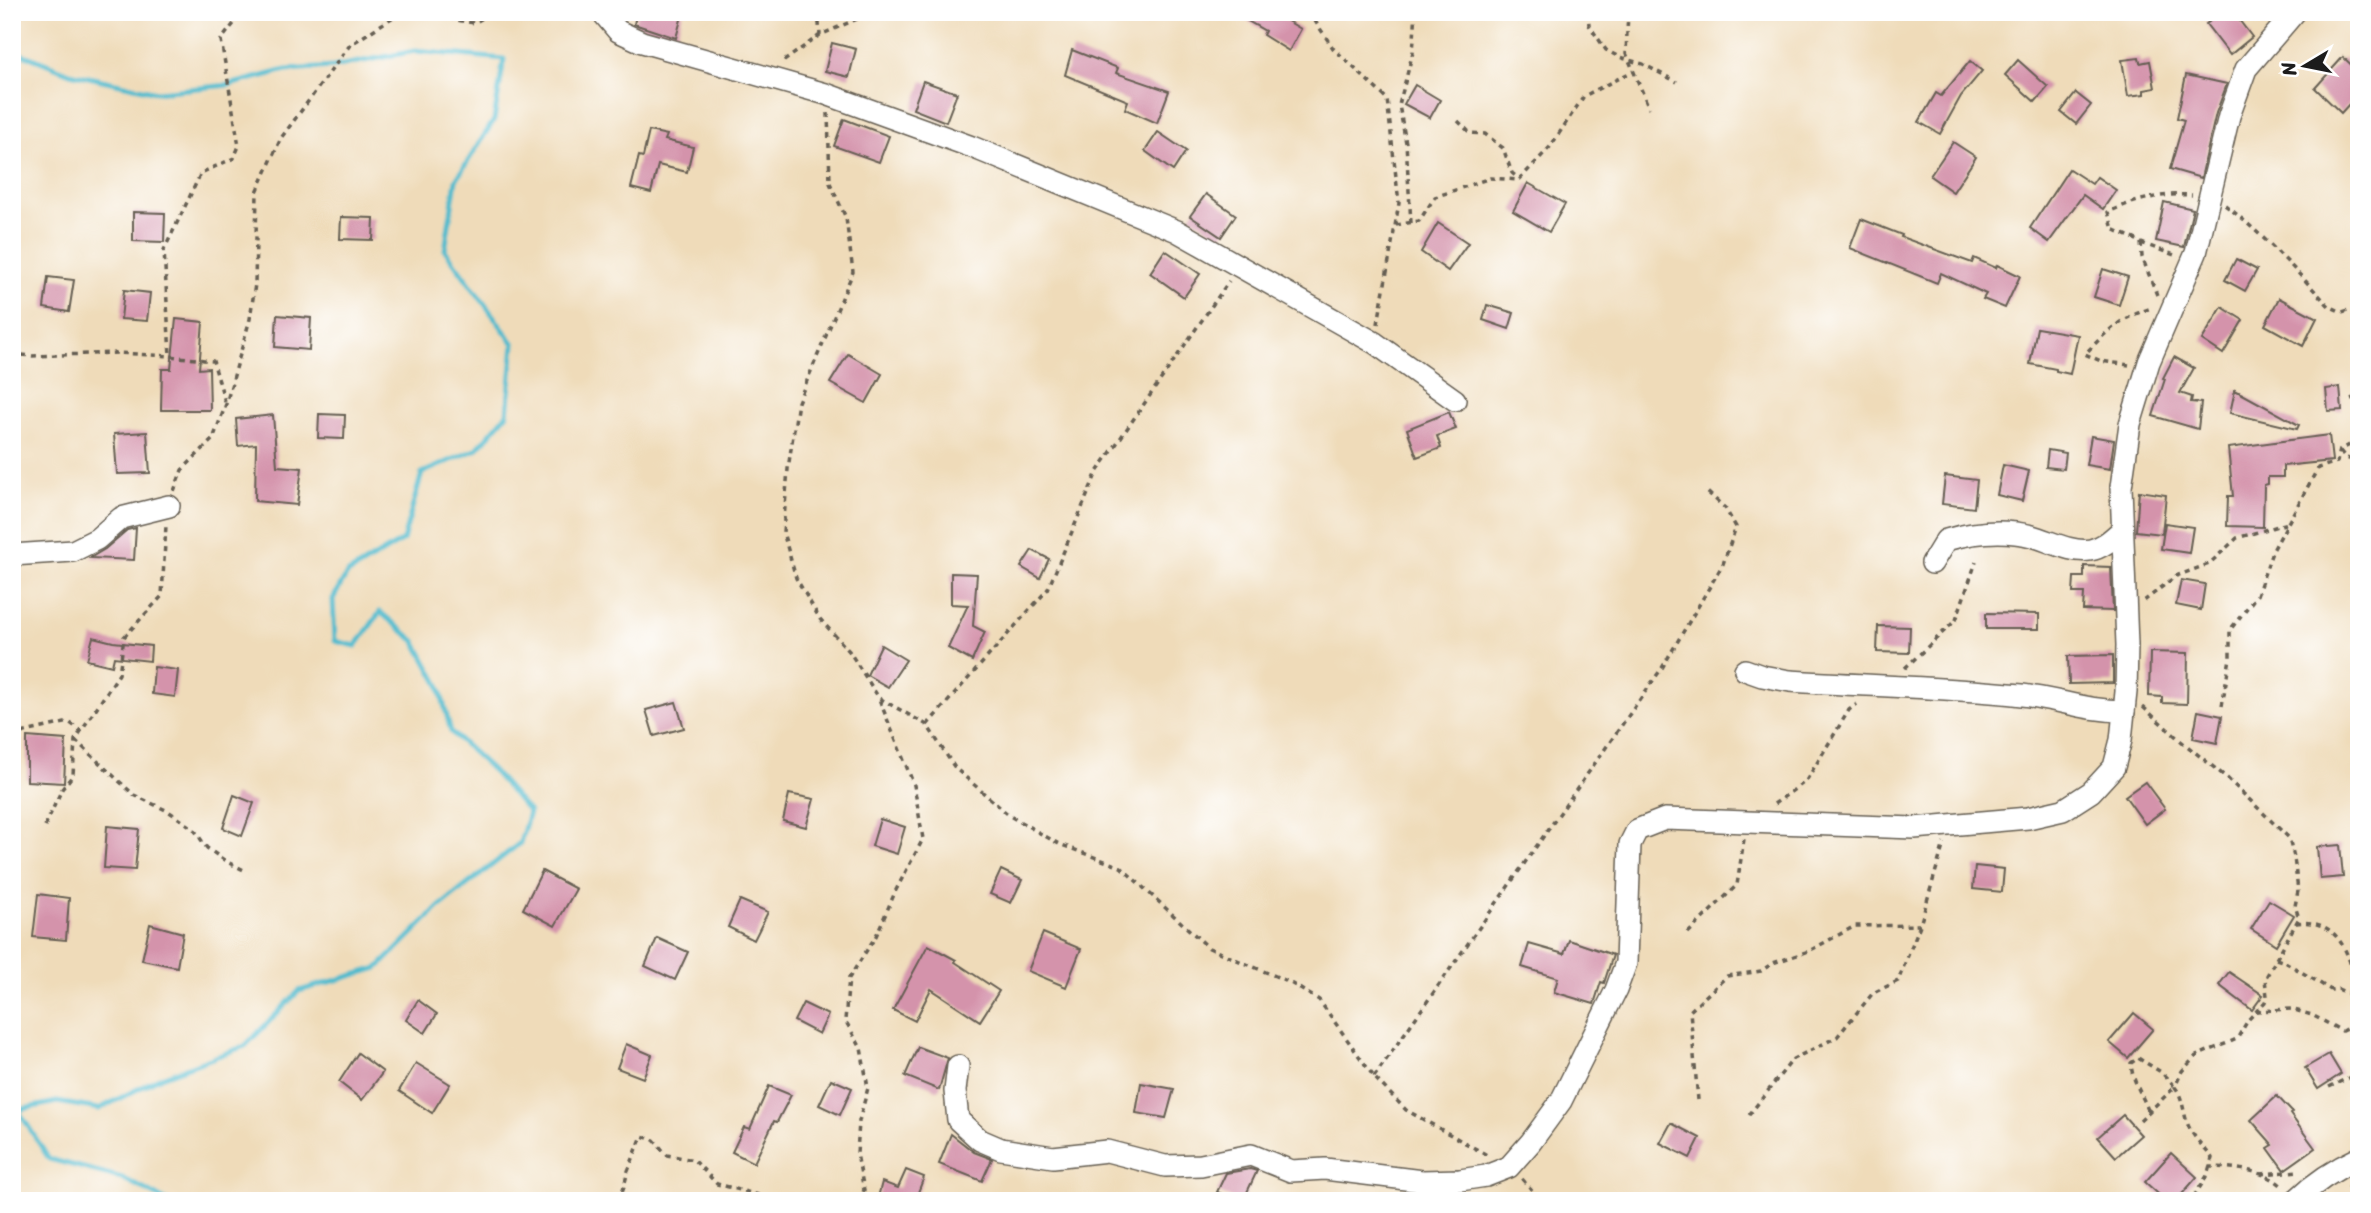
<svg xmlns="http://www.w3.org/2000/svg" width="2371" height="1213" font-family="Sriracha,sans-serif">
<rect width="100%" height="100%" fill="#fff"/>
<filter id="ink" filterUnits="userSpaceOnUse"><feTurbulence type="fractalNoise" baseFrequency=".0143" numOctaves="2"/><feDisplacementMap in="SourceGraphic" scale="14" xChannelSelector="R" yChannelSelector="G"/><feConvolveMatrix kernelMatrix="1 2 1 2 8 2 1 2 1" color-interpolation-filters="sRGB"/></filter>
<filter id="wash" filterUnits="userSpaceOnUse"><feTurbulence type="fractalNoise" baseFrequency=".00686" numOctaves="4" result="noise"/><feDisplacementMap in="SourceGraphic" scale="28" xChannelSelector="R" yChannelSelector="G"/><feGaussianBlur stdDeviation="1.57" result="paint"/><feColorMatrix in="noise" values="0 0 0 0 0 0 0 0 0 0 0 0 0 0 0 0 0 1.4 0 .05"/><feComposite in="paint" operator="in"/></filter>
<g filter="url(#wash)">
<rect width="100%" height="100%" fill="#efdbb9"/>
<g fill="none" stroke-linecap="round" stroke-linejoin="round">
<path stroke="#51bbcd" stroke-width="5" d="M12,50L70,73L157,92L229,85L286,70L333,67L415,51L504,59L494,120L456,180L445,250L514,344L507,414L477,449L422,473L403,540L347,574L333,599L335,641L356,646L380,612L415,641L439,685L451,732L491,769L529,812L520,843L439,907L378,968L299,991L245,1046L161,1077L99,1109L57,1102L18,1110L49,1159L122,1178L167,1201"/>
</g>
<g id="blocks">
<g fill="#d493ab">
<path d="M637,12H683L676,38L634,24Z"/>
<path d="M1232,12H1272L1301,29L1289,51L1263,35L1265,31Z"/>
<path d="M2199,12H2233L2252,37L2230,55L2206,24L2209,22Z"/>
<path d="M832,43L856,49L849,77L825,71Z"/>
<path d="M1072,50L1118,68L1116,73L1169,91L1157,123L1125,109L1128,101L1065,75Z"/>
<path d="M2343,57L2359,72V93L2341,113L2315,88Z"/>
<path d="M2139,58L2140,63L2150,61L2155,88L2144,90V94L2128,96L2122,60Z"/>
<path d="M2018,60L2048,87L2035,102L2005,75Z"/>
<path d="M1970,61L1982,71L1961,96L1940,134L1919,122L1936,93L1941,96Z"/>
<path d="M2186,75L2227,84L2216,113L2201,178L2170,169L2184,120L2177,118Z"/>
<path d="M923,81L957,93L946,122L913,109Z"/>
<path d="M1415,85L1440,100L1430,118L1404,104Z"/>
<path d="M2076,93L2091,105L2076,124L2061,112Z"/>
<path d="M844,119L889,136L879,162L834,146Z"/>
<path d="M649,131L667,135L665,140L693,147L687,172L658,165L651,193L631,188L639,156L643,157Z"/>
<path d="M1158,132L1186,151L1173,171L1145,151Z"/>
<path d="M1953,142L1976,157L1953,192L1930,176Z"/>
<path d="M2069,169L2092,184L2097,177L2116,190L2103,209L2083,195L2049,242L2030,228Z"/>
<path d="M1528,183L1565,204L1549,232L1513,211Z"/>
<path d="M1206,194L1236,215L1221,237L1190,216Z"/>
<path d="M2164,202L2193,209L2184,247L2156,241Z"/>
<path d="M133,212L165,213L164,242L133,241Z"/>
<path d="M341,217L374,218L373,240L340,239Z"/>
<path d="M1861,219L1902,235L1901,237L1972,263L1974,258L1996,268L1997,265L2020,276L2005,308L1983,299L1986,294L1941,273L1937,283L1850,248Z"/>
<path d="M1438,223L1468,243L1448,271L1421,252Z"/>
<path d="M1165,250L1200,274L1184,297L1150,273Z"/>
<path d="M2236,259L2257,270L2245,291L2225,280Z"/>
<path d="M2103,269L2128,277L2119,305L2094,297Z"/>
<path d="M48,277L74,280L69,312L44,308Z"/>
<path d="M124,290L150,293L147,321L121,319Z"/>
<path d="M2279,298L2317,318L2303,346L2265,325Z"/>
<path d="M1487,305L1514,313L1509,329L1483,320Z"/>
<path d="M2222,307L2243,320L2223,354L2202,340Z"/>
<path d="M277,315L311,318L309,350L275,347Z"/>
<path d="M176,319L203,322L199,369L209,368L210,410H161L162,369H171Z"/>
<path d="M2037,328L2078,335L2070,374L2056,371V369L2030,364Z"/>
<path d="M848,354L882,374L866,403L830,383Z"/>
<path d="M2174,357L2194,368L2180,393L2192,397L2191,402L2201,403L2198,429L2153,416L2165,379L2163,378Z"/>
<path d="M2340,387L2342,410L2328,411L2326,389Z"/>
<path d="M2235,390L2299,425L2297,429L2230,413Z"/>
<path d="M1449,412L1456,429L1437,436L1441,448L1417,457L1407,429Z"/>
<path d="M319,414L345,415L344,439L318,438Z"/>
<path d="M273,415L277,466L302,468L297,505L255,501L256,444L238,446L236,419Z"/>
<path d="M147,432L150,473L117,474L114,434Z"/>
<path d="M2329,435L2332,461L2283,466V477H2268V484L2264,485L2263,527L2227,526L2228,496H2233L2228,448Z"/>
<path d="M2091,436L2114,440L2110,469L2086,465Z"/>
<path d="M2048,450L2066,453L2064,469L2046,467Z"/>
<path d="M2003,465L2029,471L2022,501L1997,495Z"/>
<path d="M1945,476L1977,480L1974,508L1942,504Z"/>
<path d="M2139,491L2166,495L2162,534L2136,531Z"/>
<path d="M2165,523L2193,527L2189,553L2161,549Z"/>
<path d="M136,528L134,560L90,558L105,549L127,530Z"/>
<path d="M1032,550L1049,559L1040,578L1021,567Z"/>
<path d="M2084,566L2111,567L2113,611L2083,610L2084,593H2073L2074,577H2084Z"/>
<path d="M951,573L977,574L973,626L985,632L972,661L948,648L968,605L951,604Z"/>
<path d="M2181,580L2205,584L2201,610L2176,605Z"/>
<path d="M1986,613L2039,614V629H1986Z"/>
<path d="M1878,626L1910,627L1909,653L1877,652Z"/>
<path d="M93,637L113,642L151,646L150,661L114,657L112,666L87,660Z"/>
<path d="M881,645L906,660L888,687L867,675Z"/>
<path d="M2150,652L2188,653L2187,704L2162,703V697L2149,696Z"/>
<path d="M2113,655V683L2069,684L2068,656Z"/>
<path d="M154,667L178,670L175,697L152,694Z"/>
<path d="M676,702L684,728L654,736L646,710Z"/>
<path d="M2198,711L2222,716L2217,743L2193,738Z"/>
<path d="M27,737L66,740L64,783L27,781Z"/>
<path d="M2145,782L2165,809L2145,824L2125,796Z"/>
<path d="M789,794L814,799L806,827L783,821Z"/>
<path d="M234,795L254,803L242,836L223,828Z"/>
<path d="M880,819L905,827L897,854L872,846Z"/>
<path d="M107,826L139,829L135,870L104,868Z"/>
<path d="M2340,845L2343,877L2320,879L2317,847Z"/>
<path d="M1975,866L2004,869L2002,892L1973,889Z"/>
<path d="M1001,870L1022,880L1011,903L990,894Z"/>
<path d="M542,871L576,889L555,926L523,909Z"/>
<path d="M38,894L69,898L66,940L33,937Z"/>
<path d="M740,900L768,912L754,940L728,927Z"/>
<path d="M2269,900L2294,915L2276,945L2251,929Z"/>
<path d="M150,924L183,933L177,967L142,960Z"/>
<path d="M1043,933L1081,949L1066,987L1028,971Z"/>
<path d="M657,938L688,952L675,980L645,966Z"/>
<path d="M1569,940L1613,955L1604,983L1601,982L1594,1004L1554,992L1558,978L1522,967L1529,944L1564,954Z"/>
<path d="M928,945L956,960L955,962L999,991L980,1021L931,989L915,1021L893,1010Z"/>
<path d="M2229,972L2263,995L2252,1010L2219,985Z"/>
<path d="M418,1000L437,1014L425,1033L406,1020Z"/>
<path d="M803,1003L828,1015L819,1034L794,1021Z"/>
<path d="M2134,1013L2153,1029L2128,1058L2109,1042Z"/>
<path d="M626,1044L652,1055L643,1078L617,1068Z"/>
<path d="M918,1047L948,1058L939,1090L905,1076Z"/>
<path d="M358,1053L383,1072L362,1100L339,1082Z"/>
<path d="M2329,1054L2341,1074L2318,1089L2305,1068Z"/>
<path d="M416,1063L450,1084L432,1113L399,1091Z"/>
<path d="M831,1079L852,1088L840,1115L819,1105Z"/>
<path d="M1141,1083L1174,1089L1166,1118L1136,1113Z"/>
<path d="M769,1086L791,1095L777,1122L774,1121L754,1163L732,1152L744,1127L750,1129Z"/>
<path d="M2277,1096L2292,1112L2290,1114L2315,1148L2284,1170L2268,1148L2273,1145L2251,1120Z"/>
<path d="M2123,1115L2141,1135L2116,1157L2098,1137Z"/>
<path d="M1671,1123L1700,1138L1690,1158L1660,1143Z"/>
<path d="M951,1134L974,1152L992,1159L982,1181L939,1164Z"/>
<path d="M2171,1153L2197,1177L2176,1201H2166L2145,1182Z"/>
<path d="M1250,1169L1257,1171L1243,1201H1238L1217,1192L1226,1173Z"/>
<path d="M906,1170L924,1177L917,1195L929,1201H877L882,1182L898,1188Z"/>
</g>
</g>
</g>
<g filter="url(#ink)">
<use href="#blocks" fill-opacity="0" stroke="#665f53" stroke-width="2"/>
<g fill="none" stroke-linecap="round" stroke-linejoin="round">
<g stroke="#665f53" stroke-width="24">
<g id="minor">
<path d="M602,12L618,31L642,42L826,94L972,147L1177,231L1375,343L1455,400"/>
<path d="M12,555L73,551L97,539L121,518L169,506"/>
<path d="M1932,563L1946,540C1974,532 2003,529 2032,536C2050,541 2071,553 2090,550C2103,548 2113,538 2122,530"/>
<path d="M1745,670L1762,676L1790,681C1868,686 1945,687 2022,695C2058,699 2087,711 2124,711"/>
<path d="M958,1066L955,1091L958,1120L980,1140L1001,1149L1053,1157L1107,1151L1165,1166L1201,1165L1251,1155L1291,1171L1325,1169L1422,1181L1460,1180L1486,1176L1509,1167L1531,1142L1561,1101L1616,990L1626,963L1630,844L1637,830L1665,819L1914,828L2028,818L2063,810L2091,792L2114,767L2121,740L2126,692L2127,645L2121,487L2130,424L2149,362L2196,253L2229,116L2246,69L2295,12"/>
<path d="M2295,1201C2314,1183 2335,1169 2359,1158"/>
</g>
</g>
<g stroke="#665f53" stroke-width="3.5" stroke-dasharray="5 5" stroke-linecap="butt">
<path d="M409,12L474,23L493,12"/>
<path d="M818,12L820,35"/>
<path d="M1309,12L1333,48L1387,99L1399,203L1378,324"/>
<path d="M1588,12L1589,25L1606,50L1619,57L1643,64L1677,82"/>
<path d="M1628,12L1626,53L1649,108"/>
<path d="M784,61L820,35L873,12"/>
<path d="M828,113L830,183L846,218L853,272L798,402L788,469L783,532L796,578L820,619L849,651L879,698L927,725L955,768L1010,816L1059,844L1121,867L1209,948L1287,981L1319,1000L1374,1077L1406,1110L1487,1155"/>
<path d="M1458,121L1470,133L1485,134L1503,148L1512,173L1518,178"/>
<path d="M2225,205C2264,235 2296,271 2329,306L2342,312L2359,307"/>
<path d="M1411,223L1406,143L1399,105L1413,52L1416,12"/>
<path d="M1396,225L1419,221L1435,197L1490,178L1519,180L1550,147L1584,96L1633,71"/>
<path d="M2141,243L2177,256"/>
<path d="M2157,295L2142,257L2141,242L2113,229L2108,212C2135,200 2162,193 2192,195"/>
<path d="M12,354L32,356L117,353L170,356"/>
<path d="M2129,365L2101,361L2085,354C2108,330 2119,319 2151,308"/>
<path d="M2351,399L2359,396"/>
<path d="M225,402L213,361L170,356L164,250L201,173L234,158L239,146L221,40L236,21L234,12"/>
<path d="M2340,451L2346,458L2359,462"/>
<path d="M174,491L182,470L213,439L226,404L250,319L255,284L257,192L281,138L350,45L401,12"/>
<path d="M2144,601L2176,576L2209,564L2237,538L2288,523"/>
<path d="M1905,668L1956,620L1976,562"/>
<path d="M2222,706L2230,658V630L2257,595L2272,552L2318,468L2337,462L2340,450L2359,440"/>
<path d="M2143,707L2181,741L2227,778L2289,838L2294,857L2298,891L2295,906L2299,918L2265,979L2267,996L2265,1002L2248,1020L2237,1039L2196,1056L2182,1071L2175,1087C2183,1097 2183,1112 2188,1125C2193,1137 2204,1147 2212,1158L2207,1176L2191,1201"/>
<path d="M927,725L1048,589L1097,472L1229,281"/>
<path d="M12,733H21L69,722L81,731"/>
<path d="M75,740L134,795L168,811L193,828L207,848L227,862L246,871"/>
<path d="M1774,804L1806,781L1849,710L1857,704"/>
<path d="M45,826L62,789L73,775L75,740L119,674L124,637L162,596L166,525"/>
<path d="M2296,923C2352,916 2356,982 2359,1024"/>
<path d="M1688,933L1737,885L1744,839"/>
<path d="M2276,959L2285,962L2331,990L2338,989L2356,997"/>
<path d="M2256,1011L2291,1009L2312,1015L2342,1031L2359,1022"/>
<path d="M1374,1077L1662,668L1723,564L1736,527L1725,508L1705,490"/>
<path d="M2329,1087L2359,1073"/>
<path d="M1698,1100L1690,1011L1727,976L1761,971L1773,963L1809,951L1855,926L1920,925"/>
<path d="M1749,1115L1793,1059L1837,1037L1873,993L1898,981L1920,925L1944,843"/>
<path d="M2140,1120L2175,1087L2161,1072L2138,1058L2131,1063C2132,1082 2143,1095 2149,1113"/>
<path d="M2209,1167C2233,1167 2266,1170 2283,1187"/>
<path d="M2261,1174L2299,1171"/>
<path d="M1522,1179L1542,1201"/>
<path d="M2348,1186L2353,1201"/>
<path d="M620,1201L628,1171L642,1136L654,1140L667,1155L694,1160L717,1184L759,1195L765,1201"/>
<path d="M859,1201L864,1190L857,1154L859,1121L868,1088L861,1048L845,1020L849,978L876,936L896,890L923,839L914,785L879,699"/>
</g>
<use href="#minor" stroke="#fff" stroke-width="21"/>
</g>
</g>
<rect width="2371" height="1213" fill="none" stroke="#fff" stroke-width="42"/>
<g transform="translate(2305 66) rotate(260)" stroke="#ffffff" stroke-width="5" paint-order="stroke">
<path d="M0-5L12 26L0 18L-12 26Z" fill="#1c1c1c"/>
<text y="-10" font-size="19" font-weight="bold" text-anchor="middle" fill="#1c1c1c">N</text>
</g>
</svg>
